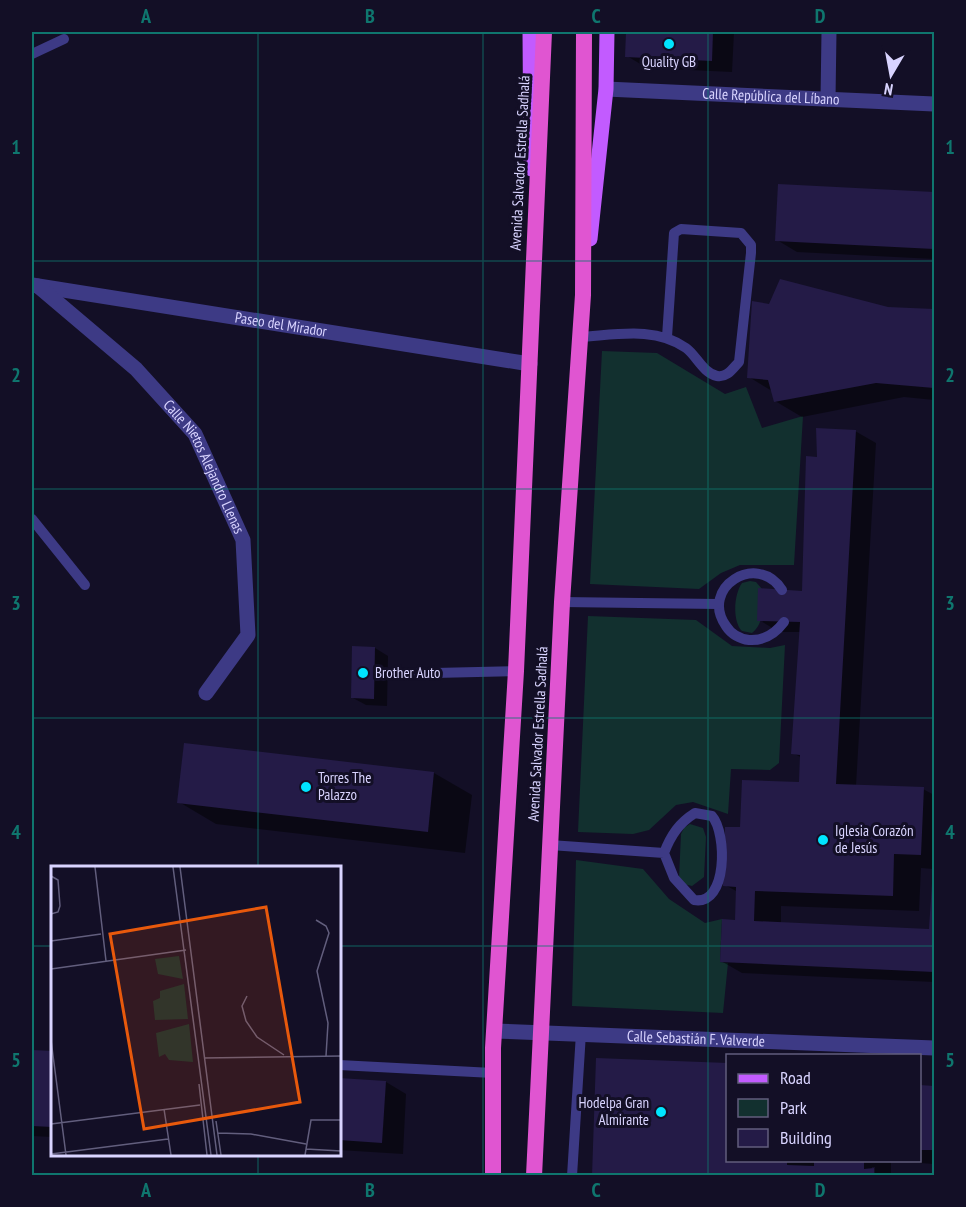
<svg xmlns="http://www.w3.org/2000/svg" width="966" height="1207" font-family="'PT Sans Narrow',sans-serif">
<rect width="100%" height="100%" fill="#130f26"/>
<g fill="#12302f">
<path d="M602,351L657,353L725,394L746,387L762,428L803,416L794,565H740L721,573L699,589L590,584Z"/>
<path d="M750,581L756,582L762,589C762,605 765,623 752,633L742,631C732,621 734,594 742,583Z"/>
<path d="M588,616L696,620L732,646L770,648L785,645L779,763L770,770L731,769L728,814L693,802L676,805L649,830L633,834L578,832Z"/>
<path d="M690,824L703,828L706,837L704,877L692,886L684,884L679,878L681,834L684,828Z"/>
<path d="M576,860L643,869L669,899L705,923L722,919L720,962L728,963L723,1013L572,1006Z"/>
</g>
<g fill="#0007" fill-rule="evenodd">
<path d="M628,32H734L732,72L647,68L627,56Z"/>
<path d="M779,186L934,193V259L797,252L777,240Z"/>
<path d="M770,306L934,310V400L904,397L802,417L775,401L772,391L749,377Z"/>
<path d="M855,431L876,443L856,786L923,789L934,795V982L742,973L721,961L736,922L738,892L725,885L741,829L803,784L802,758L793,753L801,632H779L759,620L803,593L818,459ZM921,868L933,869L931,931L781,924V906L919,911Z"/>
<path d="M375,648L388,656L387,706L366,705L353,698Z"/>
<path d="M185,744L434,773L472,795L465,853L216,824L179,802Z"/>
<path d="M32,1052L52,1053V1137L32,1136Z"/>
<path d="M339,1079L386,1082L406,1094L403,1154L339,1150Z"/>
<path d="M920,1087L934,1088V1164L891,1161V1176H875V1167H872V1176L728,1160H920Z"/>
</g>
<g fill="#241b47">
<path d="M626,32H713L712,61L625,57Z"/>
<path d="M778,184L934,192V249L775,241Z"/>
<path d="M780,279L888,307L934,309V388L876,383L774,402L768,380L747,378L752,301L769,304Z"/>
<path d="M816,428L856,430L836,784L924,787L921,855L894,854L893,896L755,891L754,921L929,929L934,852V972L720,962L722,919L735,920L736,887L723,886L725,827H740L742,780L799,782L800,755L791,754L800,622L757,621L758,588L802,591L806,456L817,457Z"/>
<path d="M352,646L375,647L374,699L351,698Z"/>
<path d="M184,743L434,772L428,832L177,803Z"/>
<path d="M32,1050L52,1051V1127L32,1126Z"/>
<path d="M596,1058L728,1063V1160H787V1165L814,1166V1160H864V1169L874,1168V1176H592Z"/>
<path d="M339,1078L386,1081L382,1143L339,1140Z"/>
<path d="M920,1085L934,1086L932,1150H920Z"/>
</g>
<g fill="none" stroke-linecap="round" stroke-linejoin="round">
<g stroke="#3d3a85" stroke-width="10">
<path d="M32,54L64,39"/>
<path d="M580,337C615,335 655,326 686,348C696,355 703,373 717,376C727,378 733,368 739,362L751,253V245L741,233L681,229L674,233L667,337"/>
<path d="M32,519L85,585"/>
<path d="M782,590C757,551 699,588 726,626C731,634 740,639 749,640C764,641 775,634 784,622"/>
<path d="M562,602L718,604"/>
<path d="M391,674L516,671"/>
<path d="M550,845L664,853L674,878L694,900C728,906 727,833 712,816L695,813C679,823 671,835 664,853"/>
<path d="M339,1065L493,1073"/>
<path d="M572,1176L581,1033"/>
</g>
<g stroke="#3d3a85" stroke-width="15">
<path id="s1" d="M606,89L934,104"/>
<path d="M828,99L829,32"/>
<path id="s2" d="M32,285L530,364"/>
<path id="s3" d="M38,286L136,369L195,434L243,540L248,635L206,693"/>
<path id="s4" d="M494,1031L934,1048"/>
</g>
<g stroke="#c25bff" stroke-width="15">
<path d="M530,32L531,169"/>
<path d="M590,239L606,89L607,32"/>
</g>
<g stroke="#e055d1" stroke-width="16">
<path d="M493,1176V1048L516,671L544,32"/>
<path d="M534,1176L562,602L583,295L584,32"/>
</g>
</g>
<path fill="none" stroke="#0f766e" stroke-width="1.5" stroke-opacity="0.55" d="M258,32V868M483,32V1176M708,32V1176M32,261H934M32,489H934M32,718H934M32,946H52M339,946H934M258,1154V1176"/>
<g fill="#00e5ff" stroke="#130f26" stroke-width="2">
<circle cx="669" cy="44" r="6"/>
<circle cx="363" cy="673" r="6"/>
<circle cx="306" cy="787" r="6"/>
<circle cx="823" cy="840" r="6"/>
<circle cx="661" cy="1112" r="6"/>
</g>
<g text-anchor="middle" stroke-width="6" stroke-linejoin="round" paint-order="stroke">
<g font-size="15" fill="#d9d4ff" stroke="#130f26" text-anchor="start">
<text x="669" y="67" text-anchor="middle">Quality GB</text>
<text x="375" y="678">Brother Auto</text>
<text x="318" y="783">Torres The<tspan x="318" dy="17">Palazzo</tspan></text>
<text x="835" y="836">Iglesia Corazón<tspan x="835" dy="17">de Jesús</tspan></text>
<text x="649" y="1108" text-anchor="end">Hodelpa Gran<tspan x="649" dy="17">Almirante</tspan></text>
</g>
<g font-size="15" fill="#d9d4ff" stroke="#130f26">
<text dy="5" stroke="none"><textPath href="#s1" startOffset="165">Calle República del Líbano</textPath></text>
<text transform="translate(520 163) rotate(-87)" y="5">Avenida Salvador Estrella Sadhalá</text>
<text dy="5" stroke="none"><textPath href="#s2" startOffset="252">Paseo del Mirador</textPath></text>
<text dy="5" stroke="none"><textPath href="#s3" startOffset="249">Calle Nietos Alejandro Llenas</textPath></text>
<text transform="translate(538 734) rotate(-87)" y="5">Avenida Salvador Estrella Sadhalá</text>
<text dy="5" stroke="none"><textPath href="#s4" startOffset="202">Calle Sebastián F. Valverde</textPath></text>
</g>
</g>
<g transform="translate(51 866)">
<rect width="290" height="290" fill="#130f26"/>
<path d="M128,90L132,113L107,108L104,93ZM133,118L137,153L104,154L102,135L109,132V125ZM138,158L142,196L118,194L114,188L108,191L105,167Z" fill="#12302f"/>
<path fill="none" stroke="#625e7d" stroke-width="1.5" d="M44,1L55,95M122,1L160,289M129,1L166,289M0,10L7,14L9,40L7,46L0,48M265,54L275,60L278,67L266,105L277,157L275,190M0,75L50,68M0,103L135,84M196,130L191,140L195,155L206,171L233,189M0,174L15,289M153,192L290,190M148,218L156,289M113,243L120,289M165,255L170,289M0,258L149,239M167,267L200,268L255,278M255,283L290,285M0,288L117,273M254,289L260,254H290"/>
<path fill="#e8590c" fill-opacity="0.15" stroke="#e8590c" stroke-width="3" d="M215,41L249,236L93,263L59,68Z"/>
<rect width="290" height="290" fill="none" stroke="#d9d4ff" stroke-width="3"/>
</g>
<rect width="966" height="1207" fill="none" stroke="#130f26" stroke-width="66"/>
<rect x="726" y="1054" width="195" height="108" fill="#130f26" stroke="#625e7d" stroke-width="1.5"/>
<rect x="738" y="1074" width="30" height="9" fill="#c25bff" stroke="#625e7d" stroke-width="1.5"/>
<text x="780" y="1084" font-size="18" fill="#d9d4ff">Road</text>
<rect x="738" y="1099" width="30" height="18" fill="#12302f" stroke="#625e7d" stroke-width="1.5"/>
<text x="780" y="1114" font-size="18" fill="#d9d4ff">Park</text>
<rect x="738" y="1129" width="30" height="18" fill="#241b47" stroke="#625e7d" stroke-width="1.5"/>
<text x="780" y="1144" font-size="18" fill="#d9d4ff">Building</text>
<g transform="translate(891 75) rotate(190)" stroke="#130f26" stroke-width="4.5" paint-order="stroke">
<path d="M0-4.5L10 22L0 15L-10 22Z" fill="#d9d4ff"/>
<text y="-9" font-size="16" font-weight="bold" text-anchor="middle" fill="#d9d4ff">N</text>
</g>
<rect x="33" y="33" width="900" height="1141" fill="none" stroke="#0f766e" stroke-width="2"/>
<g font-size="20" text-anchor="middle" font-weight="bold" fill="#0f766e">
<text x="146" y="23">A</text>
<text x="370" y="23">B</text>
<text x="596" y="23">C</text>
<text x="820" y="23">D</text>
<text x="16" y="154">1</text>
<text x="950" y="154">1</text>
<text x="16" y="382">2</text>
<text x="950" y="382">2</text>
<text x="16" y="610">3</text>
<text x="950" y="610">3</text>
<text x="16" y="839">4</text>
<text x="950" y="839">4</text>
<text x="16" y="1067">5</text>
<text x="950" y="1067">5</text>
<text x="146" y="1197">A</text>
<text x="370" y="1197">B</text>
<text x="596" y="1197">C</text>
<text x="820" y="1197">D</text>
</g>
</svg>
